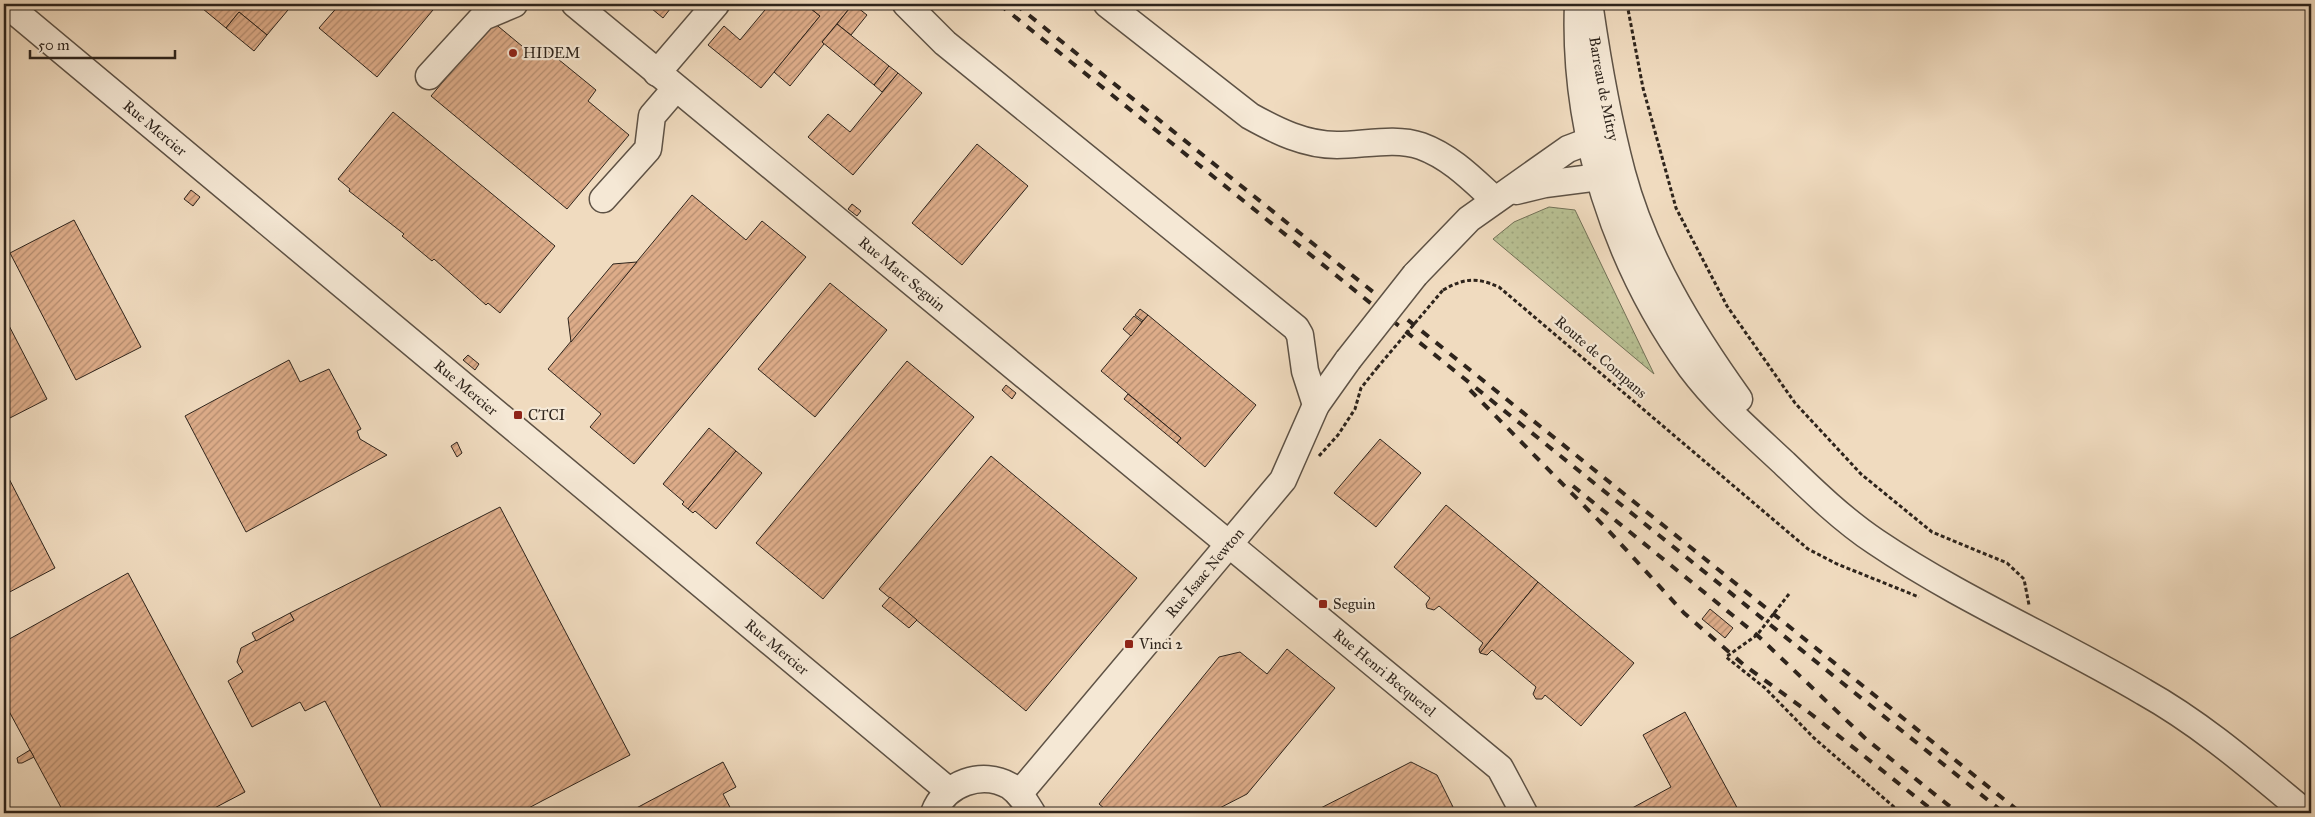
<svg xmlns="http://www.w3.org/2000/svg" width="2315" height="817" font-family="'IM FELL Great Primer',serif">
<defs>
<pattern id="grass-dots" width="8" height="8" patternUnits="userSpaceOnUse" patternTransform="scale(1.25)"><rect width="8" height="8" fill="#b8c093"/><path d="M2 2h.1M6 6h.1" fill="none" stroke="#9ea57e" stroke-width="1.8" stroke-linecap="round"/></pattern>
<pattern id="building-hatch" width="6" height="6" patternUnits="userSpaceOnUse" patternTransform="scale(1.25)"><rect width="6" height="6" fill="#ddac89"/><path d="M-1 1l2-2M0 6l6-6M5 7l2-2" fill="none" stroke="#b48c6f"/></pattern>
</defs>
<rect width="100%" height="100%" fill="#f0dbbf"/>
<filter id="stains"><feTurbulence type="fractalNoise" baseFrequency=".004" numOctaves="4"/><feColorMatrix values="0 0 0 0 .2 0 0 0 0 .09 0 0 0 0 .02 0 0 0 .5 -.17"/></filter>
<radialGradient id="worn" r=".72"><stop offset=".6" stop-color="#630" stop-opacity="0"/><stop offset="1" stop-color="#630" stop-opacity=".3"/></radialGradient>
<path fill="url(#grass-dots)" stroke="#737258" d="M1549,207L1575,210L1654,374L1493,239L1514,222Z"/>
<g fill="url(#building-hatch)" stroke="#2e241c">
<path d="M197,4H293L267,35L239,12L226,28Z"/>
<path d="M340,4H438L377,77L319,28Z"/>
<path d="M646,4H674L663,18Z"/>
<path d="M770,4H805L820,16L761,88L708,45L724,26L740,40Z"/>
<path d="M805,4H853L822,42L824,44L790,86L774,72L820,16Z"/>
<path d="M853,4L867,15L851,35L837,24Z"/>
<path d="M239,12L267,35L254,51L226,28Z"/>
<path d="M493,22L534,56L542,46L596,90L588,101L629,135L567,209L431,96Z"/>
<path d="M837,24L889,66L874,85L822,42Z"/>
<path d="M889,66L898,73L882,92L874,85Z"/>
<path d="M898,73L922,93L853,175L808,137L828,114L850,132Z"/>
<path d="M393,112L555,246L500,313L488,303L486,305L434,259L432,261L402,236L404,234L349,191L350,189L338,179Z"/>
<path d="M977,144L1028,186L962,265L912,223Z"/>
<path d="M191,190L200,197L193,206L184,199Z"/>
<path d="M692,195L746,240L762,221L806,257L634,464L590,427L601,414L548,369Z"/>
<path d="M852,204L861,211L857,216L848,209Z"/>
<path d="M74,220L141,347L76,380L10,253Z"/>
<path d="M637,262L571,342L568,318L613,264Z"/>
<path d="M830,283L887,330L815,417L758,369Z"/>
<path d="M1140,309L1148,315L1143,321L1135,315Z"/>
<path d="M1148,315L1256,405L1205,467L1177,443L1181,438L1101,371Z"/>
<path d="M4,316L47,399L4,421Z"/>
<path d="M1134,316L1142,322L1131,336L1123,329Z"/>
<path d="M468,355L479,364L475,370L463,360Z"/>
<path d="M289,360L300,382L329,369L361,429L357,431L360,439L387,455L246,532L185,416Z"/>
<path d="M907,361L974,417L823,599L756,543Z"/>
<path d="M1006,385L1016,393L1012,399L1002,390Z"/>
<path d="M1128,394L1181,438L1177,443L1124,399Z"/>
<path d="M709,428L736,451L688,509L682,504L684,502L663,484Z"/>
<path d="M1380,439L1421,473L1376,527L1334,493Z"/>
<path d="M457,442L462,453L457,457L451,446Z"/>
<path d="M736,451L762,473L716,529L695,511L693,513L688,509Z"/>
<path d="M991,456L1137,578L1026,711L879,589Z"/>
<path d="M4,469L55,568L4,595Z"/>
<path d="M1446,505L1538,582L1480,653L1479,649L1483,643L1439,606L1434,610L1427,608L1426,604L1430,598L1394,567Z"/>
<path d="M500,507L630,755L519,813H384L325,701L305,711L300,702L252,727L228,681L243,672L237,662L241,648L294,620L290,613Z"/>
<path d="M128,573L245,792L205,813H64L4,702V642Z"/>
<path d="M1538,582L1634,663L1581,726L1545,695L1542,699H1536L1533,694L1536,687L1492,650L1487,655L1480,653Z"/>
<path d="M890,597L917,620L909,628L882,606Z"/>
<path d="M1710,609L1733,628L1725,638L1702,619Z"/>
<path d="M290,613L294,620L256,641L252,633Z"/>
<path d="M1287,649L1335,688L1247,794L1210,813H1110L1099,804L1219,657L1240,652L1267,674Z"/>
<path d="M1685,712L1740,813H1623L1671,787L1643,735Z"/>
<path d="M30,750L34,757L22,763H18L17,758Z"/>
<path d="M723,762L736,787L723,794L733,813H627Z"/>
<path d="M1411,762L1437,775L1456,813H1311Z"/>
</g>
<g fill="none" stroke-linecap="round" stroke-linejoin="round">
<g stroke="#5e5245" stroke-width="29">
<g id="minor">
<path id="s1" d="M6,4L949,791"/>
<path id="s2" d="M575,4L1500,768L1524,813"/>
<path d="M906,4L945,43L1296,328L1300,335L1305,371L1316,405"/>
<path d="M1107,4L1250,116C1277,131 1305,145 1337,145C1364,145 1395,137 1421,146C1451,157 1472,179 1495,200"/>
<path d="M1578,4C1573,132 1616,264 1691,368C1718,404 1752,433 1784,463C1813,491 1843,520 1876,542C1962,600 2056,640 2144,692C2203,725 2254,770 2306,813"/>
<path id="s3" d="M1590,9C1598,64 1608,120 1622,173C1644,255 1690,331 1739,399"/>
<path d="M657,73L716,4"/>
<path d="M429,76L483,17L514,4"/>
<path d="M1516,191L1545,184L1615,175"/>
<path d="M603,199L648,149L652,116L676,88"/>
<path d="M1415,275L1469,219L1568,149L1605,135"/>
<path id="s4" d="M1019,794L1283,480L1316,405L1348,360"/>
<path d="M934,813C945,783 982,770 1010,786C1020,793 1026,803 1032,813"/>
</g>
</g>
<g stroke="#2e241c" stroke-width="3" stroke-dasharray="4 2.5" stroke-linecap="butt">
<path d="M1627,4L1643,88L1676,208L1727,306L1795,403L1861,474L1932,532L2007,563L2024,579L2029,605"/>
<path d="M1443,290C1465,278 1476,277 1499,287L1808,549L1837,564L1919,597"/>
<path d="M1319,456L1338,435L1355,409L1361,388L1377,368"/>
<path d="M1789,594L1757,635L1726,657L1765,688L1814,738L1901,813"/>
</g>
<use href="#minor" stroke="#f5e8d5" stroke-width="26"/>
<g stroke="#2e241c" stroke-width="4" stroke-dasharray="9 9" stroke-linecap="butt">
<path d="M999,4L2004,813"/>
<path d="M1015,4L2021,813"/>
<path d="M1470,390L1608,530L1684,613L1744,665L1811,714L1936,813"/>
<path d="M1573,486L1757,635L1866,739L1958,813"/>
</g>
<g stroke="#5e5245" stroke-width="29" stroke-linecap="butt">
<path id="minor-bridge" d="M1348,360L1415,275"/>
</g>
<path stroke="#2e241c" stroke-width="3" stroke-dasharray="4 2.5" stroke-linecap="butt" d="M1377,368L1443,290"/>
<use href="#minor-bridge" stroke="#f5e8d5" stroke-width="26"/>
</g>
<g fill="#8f2418" stroke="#f5e8d5" stroke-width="2">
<circle cx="513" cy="53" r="5"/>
<rect x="513" y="410" width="10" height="10" rx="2.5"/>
<rect x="1318" y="599" width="10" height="10" rx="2.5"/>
<rect x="1124" y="639" width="10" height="10" rx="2.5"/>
</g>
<g text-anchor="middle" stroke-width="4.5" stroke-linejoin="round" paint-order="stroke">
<g font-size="15" fill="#2e241c" stroke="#f5e8d5" text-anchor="start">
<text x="523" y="58">HIDEM</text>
<text x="528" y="420">CTCI</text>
<text x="1333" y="609">Seguin</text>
<text x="1139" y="649">Vinci 2</text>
</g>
<g font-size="15" fill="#2e241c" stroke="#f5e8d5">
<text dy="5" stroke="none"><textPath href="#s3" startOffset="81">Barreau de Mitry</textPath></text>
<text dy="5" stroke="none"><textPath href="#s1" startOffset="194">Rue Mercier</textPath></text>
<text dy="5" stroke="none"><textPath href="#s2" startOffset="424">Rue Marc Seguin</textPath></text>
<text transform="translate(1601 357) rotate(41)" y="5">Route de Compans</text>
<text dy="5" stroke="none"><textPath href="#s1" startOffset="599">Rue Mercier</textPath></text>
<text dy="5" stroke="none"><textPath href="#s4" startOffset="289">Rue Isaac Newton</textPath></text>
<text dy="5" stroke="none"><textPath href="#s1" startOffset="1004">Rue Mercier</textPath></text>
<text dy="5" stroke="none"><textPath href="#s2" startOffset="1050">Rue Henri Becquerel</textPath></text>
</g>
</g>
<rect width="2315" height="817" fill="none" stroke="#f0dbbf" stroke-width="20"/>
<rect x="5" y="5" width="2305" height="807" fill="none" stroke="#2e241c" stroke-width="2.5"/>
<rect x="10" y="10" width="2295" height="797" fill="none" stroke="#2e241c"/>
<path d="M30 50v8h145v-8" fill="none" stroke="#2e241c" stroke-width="2.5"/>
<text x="38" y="50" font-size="15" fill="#2e241c" stroke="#f5e8d5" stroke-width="4" paint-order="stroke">50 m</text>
<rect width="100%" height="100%" filter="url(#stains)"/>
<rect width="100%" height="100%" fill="url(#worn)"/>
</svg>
